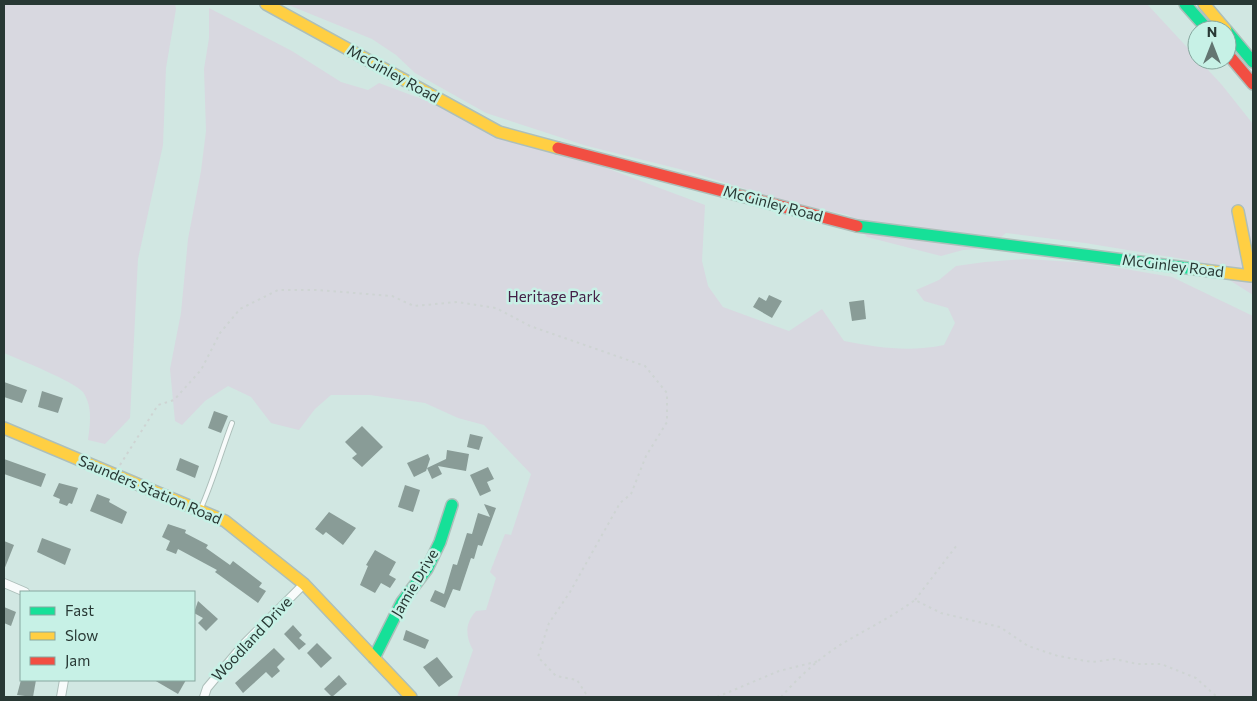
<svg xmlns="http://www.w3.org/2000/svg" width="1257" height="701" font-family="Commissioner,sans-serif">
<rect width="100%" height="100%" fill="#d1e7e2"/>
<g fill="#d8d8e0">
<path d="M4,4H175L176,9L166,68L163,145L138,259L130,418L105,444L88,440C90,424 93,407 83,392C75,382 18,359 4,353Z"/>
<path d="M286,4H1147L1222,85L1253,124V295L1201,262L1085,243L1006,233L988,248L963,250L941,256L867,237L849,215L794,204L687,171L587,146L486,113L415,73L396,55L372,39Z"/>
<path d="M209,8L292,51L341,82L368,90L379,83L705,205L702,261L708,286L723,307L789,331L822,309L844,341C879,348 910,352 944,345L955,323L948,308L924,301L916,290L939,280L956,266L985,262L1026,259L1090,263L1172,277L1253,316V697H457L473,650C465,636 465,623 476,611L486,610L496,578L490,572L505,534L511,535L531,474L484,425L458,418L425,403L370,395H331L315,409L299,430L271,423L251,397L228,386L205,401L182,425L175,421L170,369L181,313L188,239L201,171L206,131L204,69L209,38Z"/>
</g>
<g fill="#899c97">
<path d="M769,295L782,301L772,318L753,307L759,297L766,301Z"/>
<path d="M864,300L866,319L852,321L849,302Z"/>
<path d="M4,382L27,390L22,403L4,397Z"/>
<path d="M42,391L63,398L58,413L38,407Z"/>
<path d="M214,411L228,416L221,433L208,428Z"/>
<path d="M362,426L383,447L362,467L352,458L357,454L345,442Z"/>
<path d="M470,434L483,437L479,450L467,447Z"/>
<path d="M447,450L469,454L466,471L438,466L442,474L432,479L427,468L446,459Z"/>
<path d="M428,454L430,459L426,471L414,477L407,463Z"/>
<path d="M180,458L199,466L195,478L176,470Z"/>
<path d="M4,459L46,474L41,487L4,474Z"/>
<path d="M488,467L494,479L487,482L491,491L480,496L470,475Z"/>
<path d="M59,483L78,488L72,504L69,503L67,506L59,503L60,499L53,496Z"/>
<path d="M405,485L420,490L413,512L398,507Z"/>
<path d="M97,494L110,499L109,502L127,512L122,524L90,511Z"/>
<path d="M484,504L496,508L482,546L478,545L474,559L471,558L460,591L453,589L445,608L430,601L435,590L444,594L453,564L457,565L467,533L472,534L478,513L490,517Z"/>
<path d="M329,512L356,528L343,545L326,532L323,535L315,529Z"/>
<path d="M168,524L186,530L185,533L208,545L206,548L230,565L233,561L262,583L259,587L266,591L258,603L215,572L217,570L178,549L176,554L166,550L170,541L162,537Z"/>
<path d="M42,538L71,549L65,565L37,552Z"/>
<path d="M4,541L14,545L4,570Z"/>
<path d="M375,550L396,562L389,575L396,579L390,588L381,583L375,593L360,585L368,566L366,565Z"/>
<path d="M198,601L218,619L206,631L198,623L203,618L194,613Z"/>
<path d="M4,607L16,612L11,626L4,623Z"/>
<path d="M293,625L302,635L299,638L306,644L299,650L284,634Z"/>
<path d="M406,630L429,640L425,649L403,640Z"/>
<path d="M317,643L332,658L321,668L307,653Z"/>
<path d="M274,648L285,659L277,667L280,671L272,678L266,672L243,693L235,683Z"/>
<path d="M437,657L453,677L439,687L423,667Z"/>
<path d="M339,675L347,684L332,697L324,689Z"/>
<path d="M21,680H36L33,697L17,695Z"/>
<path d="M154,680H186L178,694Z"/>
</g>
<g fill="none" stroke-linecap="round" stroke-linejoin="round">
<g stroke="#adbfba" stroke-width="6">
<path id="lane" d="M201,508C213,481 221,452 232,423"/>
</g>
<g stroke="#adbfba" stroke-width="10">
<g id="street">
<path d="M4,583L25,592"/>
<path d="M61,697L64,680"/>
<path d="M204,697L207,688L244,644L304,584"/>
</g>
</g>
<g stroke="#adbfba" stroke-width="14">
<g id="fast">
<path d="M1185,4L1208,30"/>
<path d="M1227,31L1253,62"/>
<path d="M857,226L1195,269"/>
<path d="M374,658L402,602L427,569L440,542L452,505"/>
</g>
</g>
<g stroke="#adbfba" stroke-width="14">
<g id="slow">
<path d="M266,4L499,132L558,148"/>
<path d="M1204,4L1226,30"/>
<path d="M1195,269L1251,276L1238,211"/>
<path d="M4,428L225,521L304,584L411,697"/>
</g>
</g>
<g stroke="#adbfba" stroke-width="14">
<g id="jam">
<path d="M1227,53L1253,84"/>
<path d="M558,148L857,226"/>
</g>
</g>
<g stroke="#ced4d3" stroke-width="2" stroke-dasharray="2.5 4" stroke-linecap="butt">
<path d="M120,465L158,405L174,400L201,370L220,333L240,309L278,290H317L392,296L414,306L457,302L496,308L530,326L645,366L667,393V422L646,456L631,494L620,503L570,592L549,623L538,657L556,676L577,680L588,697"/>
<path d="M915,600L957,545"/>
<path d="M717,697L779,671L819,661"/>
<path d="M781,697C799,677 821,656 845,642C869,628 893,616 915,600L941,613L1000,627L1028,646L1058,656L1092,662L1115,659L1137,664H1161L1196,678L1217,697"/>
</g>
<use href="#lane" stroke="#f8fbfb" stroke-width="4"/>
<use href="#street" stroke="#f8fbfb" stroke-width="8"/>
<use href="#fast" stroke="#16e098" stroke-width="11"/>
<use href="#slow" stroke="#ffcf43" stroke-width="11"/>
<use href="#jam" stroke="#f24e42" stroke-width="11"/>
</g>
<g text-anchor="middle" stroke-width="5" stroke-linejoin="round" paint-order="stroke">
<g font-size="15" fill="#283834" stroke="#c7f1e6">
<text transform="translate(393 74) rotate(29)" y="5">McGinley Road</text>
<text transform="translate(773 204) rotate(15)" y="5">McGinley Road</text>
<text transform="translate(1173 266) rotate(7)" y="5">McGinley Road</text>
<text transform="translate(150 490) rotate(23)" y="5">Saunders Station Road</text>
<text transform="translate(415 583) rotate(-59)" y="5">Jamie Drive</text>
<text transform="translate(252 639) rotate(-47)" y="5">Woodland Drive</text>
</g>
<g font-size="15" fill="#442047" stroke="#c7f1e6">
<text x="554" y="302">Heritage Park</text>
</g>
</g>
<rect width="1257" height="701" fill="none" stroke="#283834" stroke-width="10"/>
<rect x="20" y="591" width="175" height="90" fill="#c7f1e6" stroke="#87a79f"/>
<rect x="30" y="607" width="25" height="8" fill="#16e098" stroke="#87a79f"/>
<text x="65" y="616" font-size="15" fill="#283834">Fast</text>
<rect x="30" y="632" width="25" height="8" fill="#ffcf43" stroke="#87a79f"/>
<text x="65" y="641" font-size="15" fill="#283834">Slow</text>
<rect x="30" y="657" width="25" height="8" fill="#f24e42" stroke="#87a79f"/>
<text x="65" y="666" font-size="15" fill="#283834">Jam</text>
<g transform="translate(1212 45)"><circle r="24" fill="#c7f1e6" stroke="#87a79f"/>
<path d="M0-4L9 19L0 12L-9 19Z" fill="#637571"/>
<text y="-8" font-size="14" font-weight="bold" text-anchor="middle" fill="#283834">N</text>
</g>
</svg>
